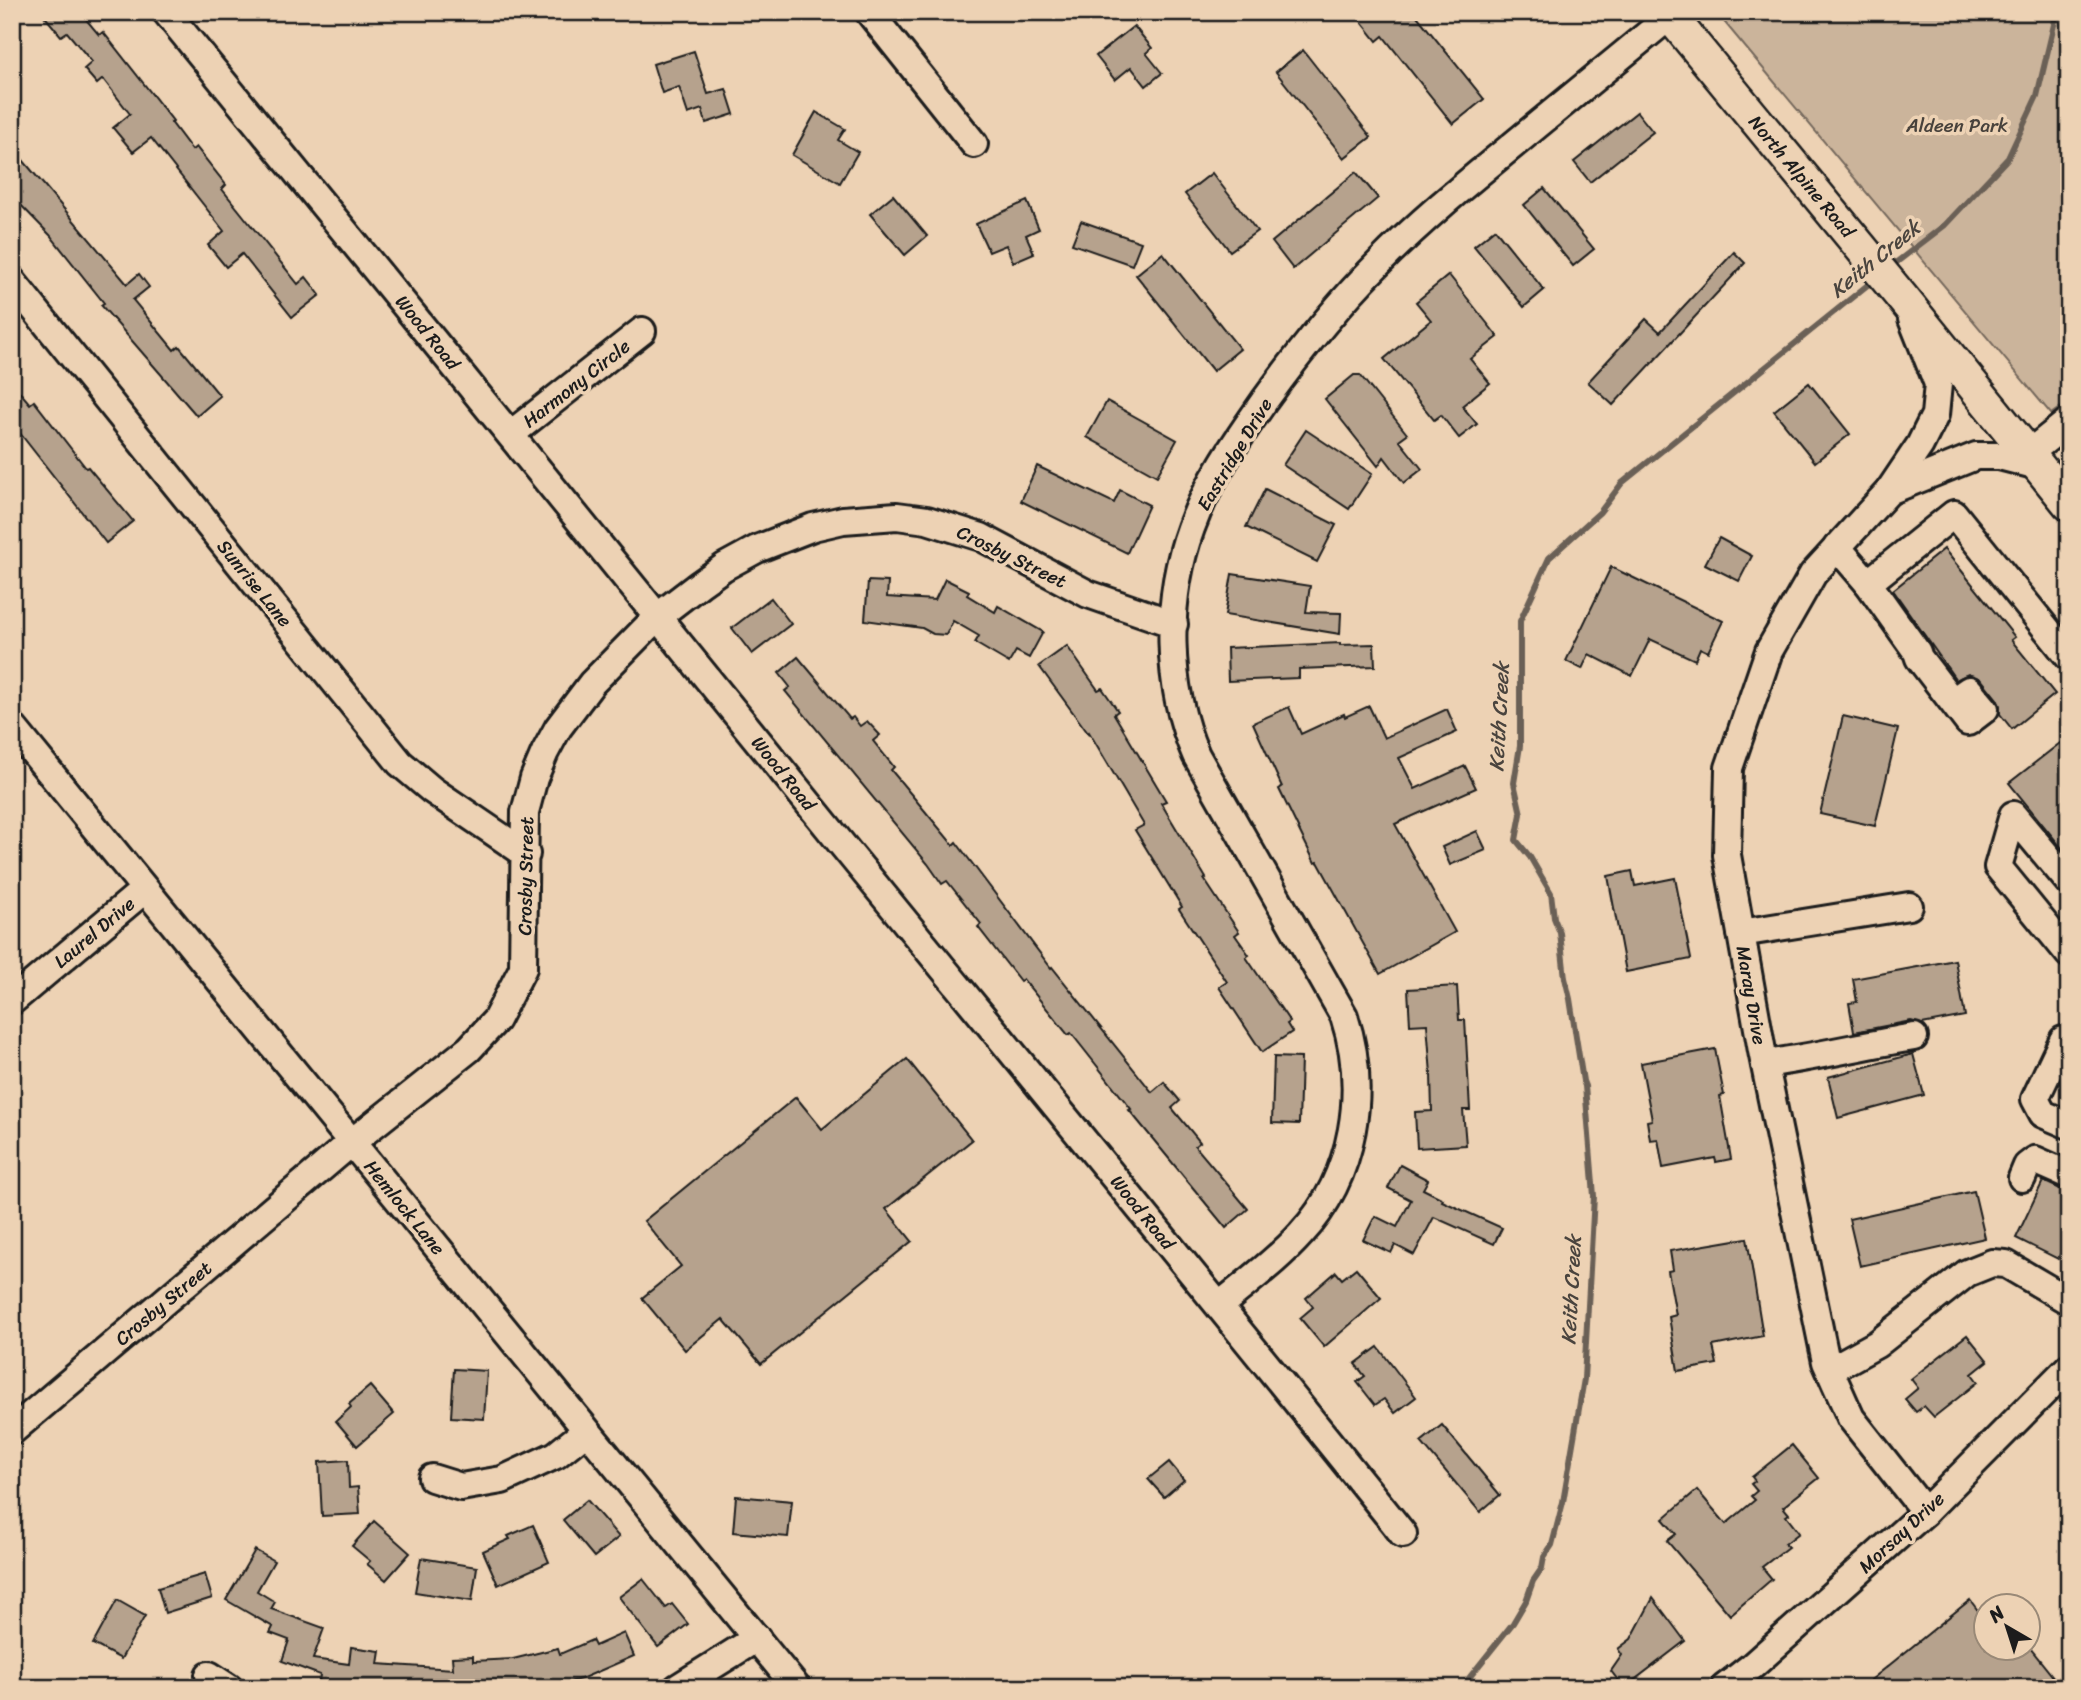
<svg xmlns="http://www.w3.org/2000/svg" width="2081" height="1700" font-family="Sriracha,sans-serif">
<rect width="100%" height="100%" fill="#edd2b4"/>
<filter id="ink" filterUnits="userSpaceOnUse"><feTurbulence type="fractalNoise" baseFrequency=".0143" numOctaves="2"/><feDisplacementMap in="SourceGraphic" scale="14" xChannelSelector="R" yChannelSelector="G"/><feConvolveMatrix kernelMatrix="1 2 1 2 8 2 1 2 1" color-interpolation-filters="sRGB"/></filter>
<g filter="url(#ink)">
<path fill="#cbb49b" stroke="#74685c" stroke-width="2" d="M1716,12H2069V401L2051,414Z"/>
<g fill="none" stroke-linecap="round" stroke-linejoin="round">
<g stroke="#6b6056" stroke-width="6">
<path d="M1889,268L1945,225L2008,158L2037,96L2057,12"/>
<path d="M1461,1688L1513,1623L1526,1601L1533,1581L1542,1568L1544,1557L1552,1545L1563,1502L1584,1379L1594,1196L1585,1086L1583,1081L1570,999L1565,978L1560,933L1554,918L1551,893L1530,857L1516,840L1521,814L1514,783L1520,746V621L1549,558L1600,512L1622,483L1875,279"/>
</g>
</g>
<g fill="#b6a28d" stroke="#1c1c1c" stroke-width="2">
<path d="M41,12H80L99,35L103,32L173,121L171,122L192,150L196,147L226,185L222,189L298,284L306,277L320,295L292,317L242,254L226,267L208,245L224,231L151,138L133,152L113,128L130,114L103,79L97,84L84,69L92,62L67,32L61,36Z"/>
<path d="M1354,12H1414L1484,99L1453,124L1383,36L1377,41Z"/>
<path d="M1134,26L1152,48L1146,53L1162,73L1146,86L1131,67L1115,80L1096,56Z"/>
<path d="M1303,50L1371,137L1344,158L1276,72Z"/>
<path d="M694,51L708,94L726,89L734,114L706,123L702,109L688,114L679,87L662,93L653,64Z"/>
<path d="M816,112L845,129L838,140L858,152L840,183L792,155Z"/>
<path d="M1637,112L1653,132L1590,182L1574,162Z"/>
<path d="M12,147L127,284L139,274L149,287L133,300L174,350L179,346L220,396L197,416L101,305L104,303L50,235L12,196Z"/>
<path d="M1356,172L1378,198L1293,269L1272,242Z"/>
<path d="M1212,173L1257,231L1230,251L1185,194Z"/>
<path d="M1544,188L1594,249L1573,266L1524,205Z"/>
<path d="M893,195L927,236L905,255L870,214Z"/>
<path d="M1027,201L1039,229L1026,235L1034,253L1013,262L1006,245L989,252L976,224Z"/>
<path d="M1081,221L1141,242L1132,265L1072,244Z"/>
<path d="M1495,229L1544,290L1524,307L1474,246Z"/>
<path d="M1734,252L1745,263L1613,405L1588,382L1646,319L1660,332Z"/>
<path d="M1163,253L1240,349L1213,371L1136,275Z"/>
<path d="M1449,275L1498,337L1470,359L1490,383L1462,406L1477,424L1459,438L1441,415L1434,420L1384,359L1431,320L1416,302Z"/>
<path d="M1354,375H1360L1407,434L1399,440L1422,469L1404,483L1384,457L1378,466L1325,399Z"/>
<path d="M12,383L30,404L34,401L86,468L88,467L133,521L106,543L12,423Z"/>
<path d="M1809,383L1850,434L1815,462L1774,411Z"/>
<path d="M1107,401L1177,440L1157,476L1087,437Z"/>
<path d="M1306,430L1372,474L1349,509L1283,465Z"/>
<path d="M1037,466L1114,503L1120,490L1149,505L1127,553L1021,501Z"/>
<path d="M1265,489L1336,525L1317,562L1246,527Z"/>
<path d="M1719,538L1752,556L1739,581L1705,564Z"/>
<path d="M1944,549L2015,637L2011,640L2055,694L2012,729L2000,714V706L1997,699L1981,679L1968,674L1956,680L1893,590Z"/>
<path d="M1611,567L1723,621L1708,652L1700,648L1695,660L1650,639L1632,676L1589,654L1582,669L1566,661Z"/>
<path d="M1232,574L1310,586L1306,612L1341,613L1340,634L1225,615Z"/>
<path d="M945,579L969,591L967,595L995,612L998,606L1043,632L1029,658L1016,651L1009,663L975,643L979,636L953,621L946,635L933,634L922,628L865,620L868,581L888,582L887,597L935,600Z"/>
<path d="M771,598L791,624L752,654L732,628Z"/>
<path d="M1340,643V645L1374,644L1375,666L1299,669V678L1228,681L1227,648Z"/>
<path d="M1067,646L1098,690L1102,688L1118,711L1114,714L1166,801L1161,803L1206,878L1204,879L1239,932L1235,935L1249,955L1246,957L1290,1022L1287,1024L1292,1032L1262,1052L1219,987L1227,982L1179,909L1182,907L1135,830L1144,825L1089,732L1088,733L1039,666Z"/>
<path d="M798,657L850,719L853,717L860,726L867,721L880,735L873,741L894,767L891,770L953,845L956,842L1051,968L1052,967L1152,1092L1164,1082L1180,1101L1172,1108L1200,1142L1195,1146L1248,1209L1226,1228L1129,1110L1131,1109L1071,1033L1068,1035L1023,979L1020,981L978,927L981,924L947,881L942,884L928,864L785,691L790,687L779,673Z"/>
<path d="M1369,706L1384,738L1447,709L1457,732L1399,758L1415,789L1465,766L1476,788L1395,824L1455,932L1380,974L1318,862L1315,863L1279,789L1282,787L1253,723L1289,707L1301,734L1344,714L1345,717Z"/>
<path d="M1843,716L1898,729L1875,826L1820,814Z"/>
<path d="M2069,736V857L2009,783Z"/>
<path d="M1477,831L1486,850L1450,865L1442,847Z"/>
<path d="M1632,871L1635,886L1675,878L1691,959L1626,972L1608,876Z"/>
<path d="M1955,960L1965,1016L1922,1024L1911,1021L1854,1032L1849,1003L1857,1002L1853,979Z"/>
<path d="M1457,986L1459,1020H1465L1470,1110H1463L1466,1145L1417,1148L1415,1112L1432,1111L1431,1074L1427,1024L1410,1025L1408,989Z"/>
<path d="M1715,1049L1724,1095L1720,1096L1731,1159L1716,1162L1715,1158L1663,1168L1658,1139L1650,1140L1647,1121L1652,1120L1641,1063Z"/>
<path d="M1913,1054L1924,1095L1838,1118L1828,1077Z"/>
<path d="M1274,1057L1301,1058L1299,1124L1272,1123Z"/>
<path d="M907,1059L972,1140L886,1209L912,1241L761,1364L723,1319L685,1350L642,1298L681,1266L644,1221L796,1097L822,1129Z"/>
<path d="M1400,1165L1428,1180L1423,1189L1443,1199L1442,1201L1502,1228L1494,1244L1434,1217L1414,1255L1395,1245L1391,1253L1363,1240L1375,1216L1397,1227L1411,1200L1388,1188Z"/>
<path d="M2043,1181L2069,1193V1237L2058,1259L2016,1238Z"/>
<path d="M1974,1191L1985,1238L1860,1266L1849,1219Z"/>
<path d="M1747,1238L1763,1336L1713,1346L1717,1364L1678,1371L1669,1317L1676,1315L1668,1271L1673,1270L1670,1251Z"/>
<path d="M1356,1268L1381,1298L1324,1347L1300,1318L1313,1307L1306,1298L1336,1272L1342,1279Z"/>
<path d="M1967,1335L1988,1361L1972,1374L1978,1382L1934,1417L1924,1406L1916,1412L1905,1399L1918,1388L1911,1379Z"/>
<path d="M1378,1347L1416,1397L1395,1413L1384,1399L1375,1405L1357,1382L1365,1376L1355,1364Z"/>
<path d="M454,1369L487,1371L484,1419L451,1417Z"/>
<path d="M370,1386L394,1414L357,1446L336,1421L351,1407L349,1404Z"/>
<path d="M1442,1425L1500,1495L1480,1512L1421,1442Z"/>
<path d="M1792,1445L1819,1478L1783,1507L1789,1514L1786,1516L1799,1533L1785,1544L1788,1547L1762,1567L1772,1579L1730,1615L1667,1541L1676,1534L1663,1519L1697,1490L1726,1524L1755,1500L1751,1496L1757,1491L1751,1484L1755,1481L1752,1477Z"/>
<path d="M348,1460L349,1488L358,1487L360,1514L322,1516L319,1462Z"/>
<path d="M1169,1462L1184,1480L1164,1497L1148,1479Z"/>
<path d="M736,1496L792,1501L788,1537L733,1532Z"/>
<path d="M587,1500L619,1537L594,1557L563,1520Z"/>
<path d="M374,1521L410,1553L386,1580L367,1564L370,1561L352,1546Z"/>
<path d="M533,1525L549,1562L498,1585L483,1551L510,1539L508,1536Z"/>
<path d="M255,1550L274,1561L257,1591L275,1602L271,1609L324,1628L313,1659L349,1664L351,1647L380,1651L378,1664L453,1669L452,1657L473,1656V1661L513,1659L558,1648L560,1654L592,1640L595,1646L624,1633L634,1656L581,1679L544,1688H318L320,1675L282,1661L289,1640L270,1633L273,1627L226,1600Z"/>
<path d="M421,1558L477,1567L472,1601L415,1592Z"/>
<path d="M205,1574L212,1598L165,1613L158,1588Z"/>
<path d="M643,1579L666,1608L672,1604L688,1624L658,1647L619,1597Z"/>
<path d="M1653,1598L1685,1641L1624,1688L1611,1671L1622,1655L1618,1649L1631,1639Z"/>
<path d="M117,1600L145,1616L121,1659L93,1644Z"/>
<path d="M1970,1600L1986,1621V1648H2030L2062,1688H1861Z"/>
</g>
<g fill="none" stroke-linecap="round" stroke-linejoin="round">
<g stroke="#1c1c1c" stroke-width="32">
<g id="minor">
<path d="M166,12C389,284 609,558 831,831C1022,1065 1214,1298 1403,1534"/>
<path d="M869,12L974,144"/>
<path d="M12,281L400,763L432,790L526,854"/>
<path d="M1912,319L1938,384L1935,415L1920,445L1889,491L1813,574L1769,651L1729,768L1727,855L1762,1051L1826,1362L1851,1418L1925,1512"/>
<path d="M511,434L642,331"/>
<path d="M2028,454L2069,421"/>
<path d="M1889,491L1976,456H1999L2038,466"/>
<path d="M1837,547L1868,583"/>
<path d="M1953,701L1969,690L1985,709L1968,722L1919,658L1917,652L1868,583L1954,514L2069,657"/>
<path d="M12,726L797,1688"/>
<path d="M2069,882L2013,815L1998,867L2069,954"/>
<path d="M1741,933L1909,906"/>
<path d="M12,1001L144,890"/>
<path d="M2063,1040L2035,1099L2043,1114L2069,1125"/>
<path d="M1765,1064C1816,1057 1864,1045 1914,1037"/>
<path d="M2022,1178L2027,1166L2035,1160L2069,1175"/>
<path d="M1220,1305C1247,1282 1278,1260 1301,1234C1355,1176 1368,1089 1344,1016L1196,755C1166,686 1165,599 1191,528C1208,481 1237,440 1265,400C1299,353 1335,307 1376,266C1417,224 1462,187 1507,150C1561,105 1616,61 1670,16"/>
<path d="M1830,1370L1877,1344L1967,1273L1992,1263L2006,1264L2069,1301"/>
<path d="M12,1431L352,1142L469,1049L496,1020L523,968L525,812L534,778L545,752L558,728L592,683L657,617L700,584L724,567L757,549L813,527L843,520L897,516L927,520L981,537L1088,594L1174,624"/>
<path d="M432,1478L461,1487L502,1480L556,1455L586,1431"/>
<path d="M209,1675L229,1688"/>
<path d="M677,1688L757,1638"/>
<path d="M1724,1688L1751,1667L1925,1512L2069,1367"/>
</g>
</g>
<g stroke="#1c1c1c" stroke-width="37">
<path id="major" d="M1667,12L1904,300L2069,504"/>
</g>
<use href="#minor" stroke="#edd2b4" stroke-width="26"/>
<use href="#major" stroke="#edd2b4" stroke-width="32"/>
</g>
</g>
<g text-anchor="middle" stroke-width="7" stroke-linejoin="round" paint-order="stroke">
<g font-size="19" fill="#48423c" stroke="#edd2b4">
<text x="1957" y="132">Aldeen Park</text>
</g>
<g font-size="19" fill="#1c1c1c" stroke="#edd2b4">
<text transform="translate(1802 176) rotate(50)" y="7">North Alpine Road</text>
<text transform="translate(428 332) rotate(51)" y="7">Wood Road</text>
<text transform="translate(576 383) rotate(-38)" y="7">Harmony Circle</text>
<text transform="translate(1234 454) rotate(-59)" y="7">Eastridge Drive</text>
<text transform="translate(1012 556) rotate(26)" y="7">Crosby Street</text>
<text transform="translate(255 583) rotate(51)" y="7">Sunrise Lane</text>
<text transform="translate(784 773) rotate(51)" y="7">Wood Road</text>
<text transform="translate(525 876) rotate(-89)" y="7">Crosby Street</text>
<text transform="translate(94 932) rotate(-40)" y="7">Laurel Drive</text>
<text transform="translate(1752 995) rotate(80)" y="7">Maray Drive</text>
<text transform="translate(405 1207) rotate(51)" y="7">Hemlock Lane</text>
<text transform="translate(1143 1212) rotate(51)" y="7">Wood Road</text>
<text transform="translate(163 1303) rotate(-40)" y="7">Crosby Street</text>
<text transform="translate(1901 1532) rotate(-43)" y="7">Morsay Drive</text>
</g>
<g font-size="21" font-style="italic" fill="#4a443e" stroke="#edd2b4">
<text transform="translate(1875 259) rotate(-39)" y="7">Keith Creek</text>
<text transform="translate(1499 717) rotate(-87)" y="7">Keith Creek</text>
<text transform="translate(1571 1290) rotate(-87)" y="7">Keith Creek</text>
</g>
</g>
<rect width="2081" height="1700" fill="none" stroke="#edd2b4" stroke-width="42"/>
<rect x="21" y="21" width="2039" height="1658" fill="none" stroke="#1c1c1c" stroke-width="2.5" filter="url(#ink)"/>
<g transform="translate(2007 1627) rotate(321)"><circle r="33" fill="#edd2b4" stroke="#998977" stroke-width="2"/>
<path d="M0-5L12 26L0 18L-12 26Z" fill="#1c1c1c"/>
<text y="-10" font-size="19" font-weight="bold" text-anchor="middle" fill="#1c1c1c">N</text>
</g>
</svg>
